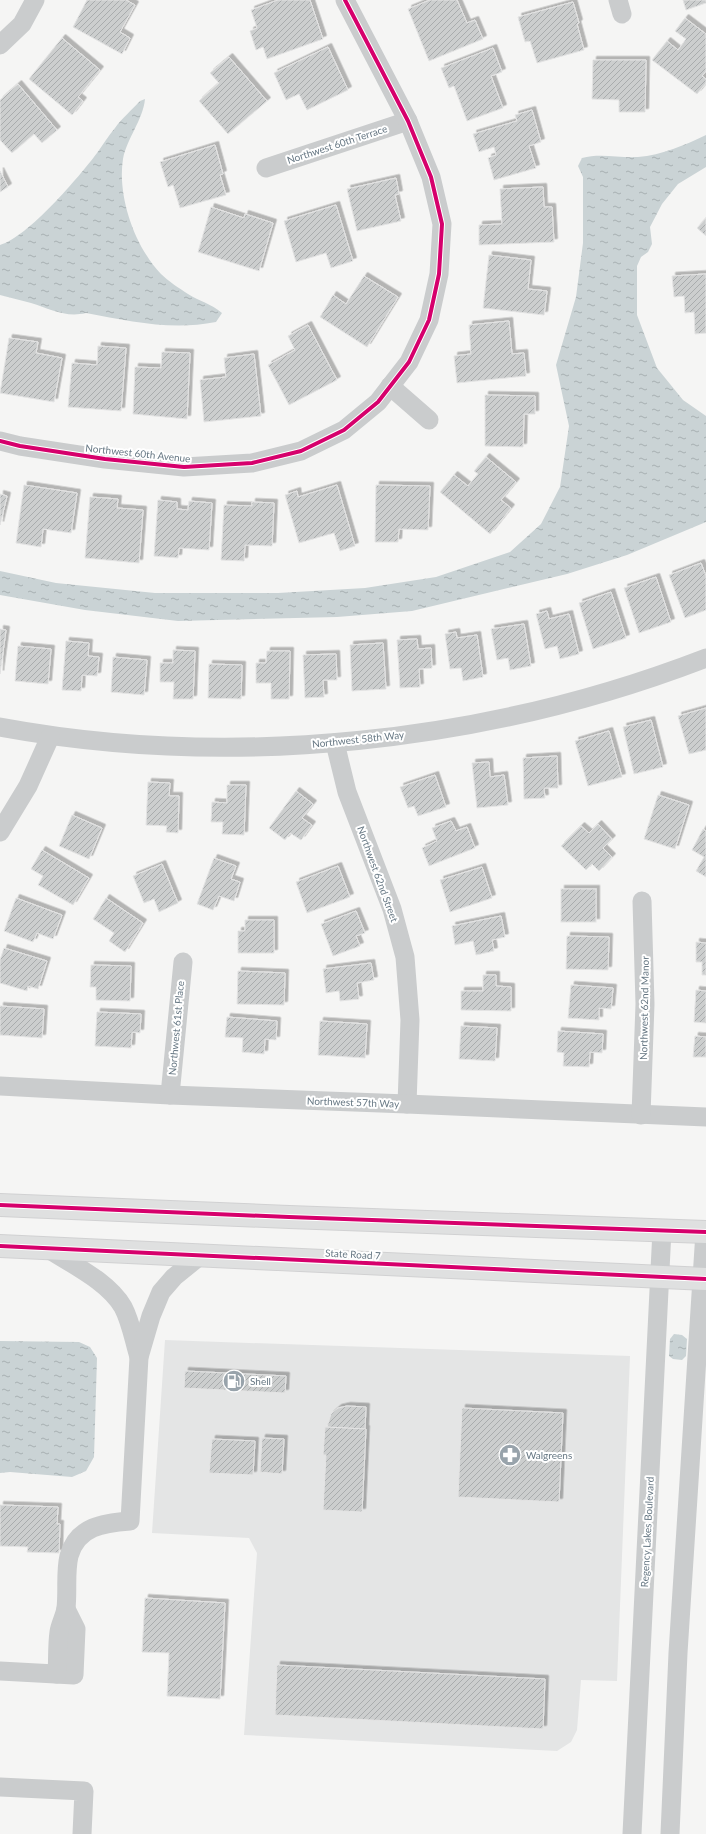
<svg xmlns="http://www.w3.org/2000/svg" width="706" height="1834" font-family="Lato,sans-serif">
<defs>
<pattern id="water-ripples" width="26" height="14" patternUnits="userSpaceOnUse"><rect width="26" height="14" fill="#cad3d5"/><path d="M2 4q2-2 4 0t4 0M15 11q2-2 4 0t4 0" fill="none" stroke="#a8b0b2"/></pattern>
<pattern id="building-hatch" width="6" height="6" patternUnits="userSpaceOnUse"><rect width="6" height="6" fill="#cccece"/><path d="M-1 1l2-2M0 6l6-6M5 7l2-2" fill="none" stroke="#a9acad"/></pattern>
<filter id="shadow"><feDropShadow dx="3.5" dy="-3.5" stdDeviation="0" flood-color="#0004"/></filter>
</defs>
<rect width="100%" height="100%" fill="#f5f5f4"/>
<path fill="#e4e5e5" d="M165,1340L630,1356L617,1681L581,1680L577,1730L571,1742L557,1751L244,1735L257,1553L249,1538L152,1533Z"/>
<g fill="url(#water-ripples)">
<path d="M145,99C143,120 127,138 123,159C117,196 135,247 161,274C168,281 179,288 188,294C199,301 212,304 222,313L216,322C171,331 130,321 86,313C66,318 50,309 31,303C21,300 10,298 0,295V245C28,237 79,177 97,153C103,145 108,136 115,128C122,118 132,110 140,101Z"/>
<path d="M706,135V167L678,184L662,204L650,227L652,244L648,252L641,257L637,266V315L657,368L683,400L706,416V522L627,555L567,574L412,611L337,617L178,621L85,610L0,595V571L56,583L155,593H278L365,588L436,577L510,552L541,524L560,487L569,426L556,365L576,297L583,243V177L578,166L582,158C600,153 618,158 638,157C662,155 685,145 706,135Z"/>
<path d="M674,1334L682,1335L687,1339L686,1356L682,1360L673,1359L669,1356L670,1339Z"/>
<path d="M0,1341L79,1342L90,1347L97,1358L94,1457L86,1471L72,1477L10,1472L0,1473Z"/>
</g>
<g fill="url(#building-hatch)" stroke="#e4e4e4" filter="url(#shadow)">
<path d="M87,0H126L135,5L120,32L130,38L122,54L73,27Z"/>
<path d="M278,0H310L323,39L267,59L263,47L256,50L250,31L257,28L251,10Z"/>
<path d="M430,0H457L467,23L475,20L483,39L429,61L408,9Z"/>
<path d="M683,0H706V3L686,10Z"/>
<path d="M573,2L579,23L577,24L584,50L537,63L530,41L525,42L518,17Z"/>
<path d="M685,18L706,34V71L702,76L706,79V83L697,94L652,60L667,41L678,50L686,39L675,31Z"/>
<path d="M62,38L100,70L78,97L83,101L72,115L29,79Z"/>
<path d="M328,47L348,90L307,110L299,94L286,100L274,73Z"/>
<path d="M493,48L502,72L491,76L503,108L467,121L454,86L449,88L441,68Z"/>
<path d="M229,57L267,101L228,134L199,101L219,83L210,73Z"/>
<path d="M593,60H646L645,112H619V100L592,99Z"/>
<path d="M18,84L57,130L42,143L34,134L12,153L0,140V100Z"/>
<path d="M532,110L541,142L529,146L536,168L494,180L488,158L496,155L494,147L479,152L473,134L517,121L515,115Z"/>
<path d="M215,145L223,174L220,175L226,195L180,208L173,185L168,187L160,162Z"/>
<path d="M0,171L8,187L0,192Z"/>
<path d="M396,178L399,194L395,195L401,221L357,231L347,189Z"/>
<path d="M543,187L544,207H552L554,242L479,245V225L502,224L500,189Z"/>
<path d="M336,205L353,261L331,268L326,253L296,262L284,221Z"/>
<path d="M211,207L244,218L245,214L273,223L259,271L198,252Z"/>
<path d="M706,218V236L697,228Z"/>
<path d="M489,255L531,260L528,289L547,291L544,315L483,308Z"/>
<path d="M706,274V333L695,334L694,312L685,313L684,296L674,297L672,276Z"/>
<path d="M364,276L398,297L367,347L320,317L333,295L346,304Z"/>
<path d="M509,321L512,354L524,353L526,376L457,383L454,356L471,354L469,325Z"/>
<path d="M308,325L337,380L289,405L268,365L295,350L288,336Z"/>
<path d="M9,338L38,342L36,353L62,358L54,402L0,393Z"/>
<path d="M98,346L126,348L121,411L68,407L72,363L97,365Z"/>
<path d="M162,352L190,353L187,419L133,414L135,367L161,368Z"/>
<path d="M254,354L261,416L204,422L200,380L226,377L224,358Z"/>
<path d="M485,395L535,396V414H524L523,447L485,446Z"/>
<path d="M486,457L516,482L501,500L511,508L490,534L440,492L454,475L468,486L478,474L474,471Z"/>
<path d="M24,485L77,493L71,533L43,529L41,547L16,543Z"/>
<path d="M337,485L355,546L340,551L334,533L299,543L285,495L297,491L298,497Z"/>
<path d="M376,485L430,486L428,530L399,529L398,542H375Z"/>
<path d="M0,494L7,496L0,525Z"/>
<path d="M90,497L118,499L117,508L143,510L139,563L85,558Z"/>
<path d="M158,500L177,502V509L188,510L189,501L212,503L209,550L179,548L178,558L154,556Z"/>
<path d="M252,502L274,503L272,546L245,545L244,561L221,560L224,505L252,506Z"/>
<path d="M701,563L706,576V610L685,618L669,575Z"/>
<path d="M656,577L671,622L639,633L624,588Z"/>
<path d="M611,592L626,638L593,649L579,603Z"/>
<path d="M547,611L549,619L569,614L579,654L560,659L557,646L545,649L536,614Z"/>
<path d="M524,624L531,666L510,670L508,658L497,660L491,629Z"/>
<path d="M0,629L6,630L0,674Z"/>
<path d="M456,632L457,638L477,635L483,677L463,681L461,668L450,669L445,634Z"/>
<path d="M417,639L418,649L431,648L432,668L419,669L420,687L400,688L397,640Z"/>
<path d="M66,641L89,643L88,656L99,657L97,676L82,675L81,691L62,690Z"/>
<path d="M383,643L386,689L352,691L350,645Z"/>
<path d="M18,646L51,649L48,684L15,681Z"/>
<path d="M173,650L195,651L193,699H173L174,682H160V663H173Z"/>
<path d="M267,651H290L289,699H271V683H256V663H266Z"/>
<path d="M336,654L337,680H323L324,697L305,698L303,655Z"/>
<path d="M113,657L147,660L144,695L111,692Z"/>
<path d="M209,664L242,665L241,699L208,698Z"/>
<path d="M706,708V750L689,754L678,716Z"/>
<path d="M651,720L663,767L634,774L623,727Z"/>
<path d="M609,731L622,777L588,786L575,741Z"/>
<path d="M557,756L558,788H544L545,798L524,799L523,758Z"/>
<path d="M489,762L490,777L504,775L508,805L477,808L472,763Z"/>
<path d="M435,775L446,807L418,816L414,806L408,808L400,787Z"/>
<path d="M148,782L170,783L169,796H179L178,833L166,832L167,826L146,825Z"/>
<path d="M227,785H246L244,835L222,834L223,822H211L212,802L227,803Z"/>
<path d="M296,791L313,804L302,818L312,825L301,840L290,833L285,840L269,828Z"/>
<path d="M658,795L689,805L675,849L644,839Z"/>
<path d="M72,815L102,828L89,859L59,846Z"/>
<path d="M451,821L456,831L467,827L475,848L429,866L422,848L437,841L432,828Z"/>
<path d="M598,824L612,839L603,848L612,857L599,871L592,864L586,870L561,846L581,826L589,833Z"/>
<path d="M703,829L706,831V877L696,871L704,857L692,850Z"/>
<path d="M42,850L89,878L73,905L38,885L43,876L31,869Z"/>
<path d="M214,858L236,866L231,879L240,882L234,901L219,896L213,910L197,904Z"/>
<path d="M162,864L178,903L159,912L154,899L144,903L133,876Z"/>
<path d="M338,866L350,897L307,913L296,882Z"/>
<path d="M482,867L492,898L450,912L440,880Z"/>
<rect x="561" y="889" width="35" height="33"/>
<path d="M16,898L62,915L53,939L37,933L33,942L4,931Z"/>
<path d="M106,898L143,923L125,952L109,941L114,933L93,919Z"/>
<path d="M356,911L365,933L356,936L360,946L333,956L321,924Z"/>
<path d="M501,916L505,937L492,940L494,951L476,955L473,941L455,945L452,926Z"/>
<path d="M245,920H274V953H238V931H245Z"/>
<path d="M567,936L609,937L608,970L566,969Z"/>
<path d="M696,942L706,943V975H702V962H696Z"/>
<path d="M4,948L47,961L38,989L28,986L27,991L0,983V960Z"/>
<path d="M371,963L374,980L357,983L359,999L340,1001L339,991L326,993L323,969Z"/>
<path d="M91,965L131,966L130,1001L96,1000V987H90Z"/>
<path d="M238,971L285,973L284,1005L237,1004Z"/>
<path d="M483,975H496V986L511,987V1011L461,1010V991H483Z"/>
<path d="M571,985L613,988L611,1009L599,1008V1020L568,1018Z"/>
<path d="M696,990L706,991V1023L694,1022Z"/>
<path d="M0,1006L44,1009L42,1038L0,1035Z"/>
<path d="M97,1012L141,1014L140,1033L132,1032L131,1048L95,1046Z"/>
<path d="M227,1017L277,1021L276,1040L265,1039L264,1054L242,1052L243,1038L225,1037Z"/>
<path d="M320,1021L367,1024L365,1058L318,1055Z"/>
<path d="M461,1026L497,1028L495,1061L459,1059Z"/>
<path d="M558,1031L603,1034L602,1053L590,1052L589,1067L563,1066L564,1053L557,1052Z"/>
<path d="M695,1036L706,1037V1057H693Z"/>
<path d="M185,1371L286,1376L285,1393L184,1388Z"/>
<path d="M347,1406L366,1407L365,1429L327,1427L331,1414L338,1408Z"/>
<path d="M462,1408L563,1413L559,1502L458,1497Z"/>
<path d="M325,1427L366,1429L362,1512L323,1510L326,1455H323Z"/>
<path d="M262,1438L284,1439L282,1474L260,1472Z"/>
<path d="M212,1439L255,1441L253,1475L209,1473Z"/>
<path d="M0,1505L58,1507L57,1524H60L59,1553L27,1552L28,1547L0,1546Z"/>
<path d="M145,1598L225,1603L220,1699L167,1696L169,1653L142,1652Z"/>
<path d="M277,1665L545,1679L543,1729L275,1715Z"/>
</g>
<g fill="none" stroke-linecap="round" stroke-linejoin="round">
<g stroke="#d1d1d2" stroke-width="24">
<g id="primary">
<path d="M0,1205L289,1217L706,1232"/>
<path d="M0,1246L706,1279"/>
</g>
</g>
<g stroke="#cacccd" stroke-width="19">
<path d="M618,0L622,14"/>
<path d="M0,45L22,24L35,0"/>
<path d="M266,168L408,121"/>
<path d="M390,386L429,420"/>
<path d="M0,441L20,446L105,459L184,467L252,463L301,451L344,430L378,402L409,362L429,320L439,274L442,224L431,177L408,121L345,0"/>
<path d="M0,727C233,770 486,743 706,658"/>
<path d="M335,743L347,792L392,909L405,957L410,1020L407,1104"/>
<path d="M0,832L28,786L50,737"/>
<path d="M0,1086L170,1095L407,1104L706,1117"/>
<path d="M170,1095L183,962"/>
<path d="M641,1115L645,1004L642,901"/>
<path d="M47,1248C71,1264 108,1281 123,1307C131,1322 134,1341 139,1357"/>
<path d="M0,1671L74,1675L76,1629L66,1609"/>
<path d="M57,1674C58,1660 57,1646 59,1632C60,1624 65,1616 66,1608C68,1591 65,1573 69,1556C77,1526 104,1523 130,1521L139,1357L151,1316L161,1292L174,1277L201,1255"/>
<path d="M0,1787L84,1791L82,1834"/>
<path d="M632,1834L662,1230"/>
<path d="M670,1834L678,1653L705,1232"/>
</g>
<use href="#primary" stroke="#dfe0e0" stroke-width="22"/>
<g stroke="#fff" stroke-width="6">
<g id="cycleway">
<path d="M0,441L20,446L105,459L184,467L252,463L301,451L344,430L378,402L409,362L429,320L439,274L442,224L431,177L408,121L345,0"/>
<path d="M0,1205L289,1217L706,1232"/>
<path d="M0,1246L706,1279"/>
</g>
</g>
<use href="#cycleway" stroke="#d6006c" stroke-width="4"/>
</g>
<defs>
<g id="fuel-disc" transform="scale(1.15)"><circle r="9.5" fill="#98a3ab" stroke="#fff"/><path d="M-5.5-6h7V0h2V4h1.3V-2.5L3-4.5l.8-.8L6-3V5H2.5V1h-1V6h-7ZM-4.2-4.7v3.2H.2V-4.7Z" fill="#fff"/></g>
<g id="pharmacy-disc" transform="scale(1.15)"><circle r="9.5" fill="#98a3ab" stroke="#fff"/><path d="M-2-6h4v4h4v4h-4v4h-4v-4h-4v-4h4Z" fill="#fff"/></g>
</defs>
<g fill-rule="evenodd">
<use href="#fuel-disc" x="234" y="1381"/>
<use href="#pharmacy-disc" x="510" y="1455"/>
</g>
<g text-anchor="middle" stroke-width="4" stroke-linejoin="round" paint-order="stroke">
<g font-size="10" fill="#667783" stroke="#fff">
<text transform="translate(337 144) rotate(-18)" y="4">Northwest 60th Terrace</text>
<text transform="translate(138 453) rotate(6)" y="4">Northwest 60th Avenue</text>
<text transform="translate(358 739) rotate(-6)" y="4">Northwest 58th Way</text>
<text transform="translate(378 874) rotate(70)" y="4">Northwest 62nd Street</text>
<text transform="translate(644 1008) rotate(-89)" y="4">Northwest 62nd Manor</text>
<text transform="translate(176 1028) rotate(-85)" y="4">Northwest 61st Place</text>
<text transform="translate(353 1102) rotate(2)" y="4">Northwest 57th Way</text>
<text transform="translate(353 1254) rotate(3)" y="4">State Road 7</text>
<text transform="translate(647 1532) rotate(-87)" y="4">Regency Lakes Boulevard</text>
</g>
<g font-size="10" fill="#667783" stroke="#fff" text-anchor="start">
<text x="250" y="1385">Shell</text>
<text x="526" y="1459">Walgreens</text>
</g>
</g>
</svg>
